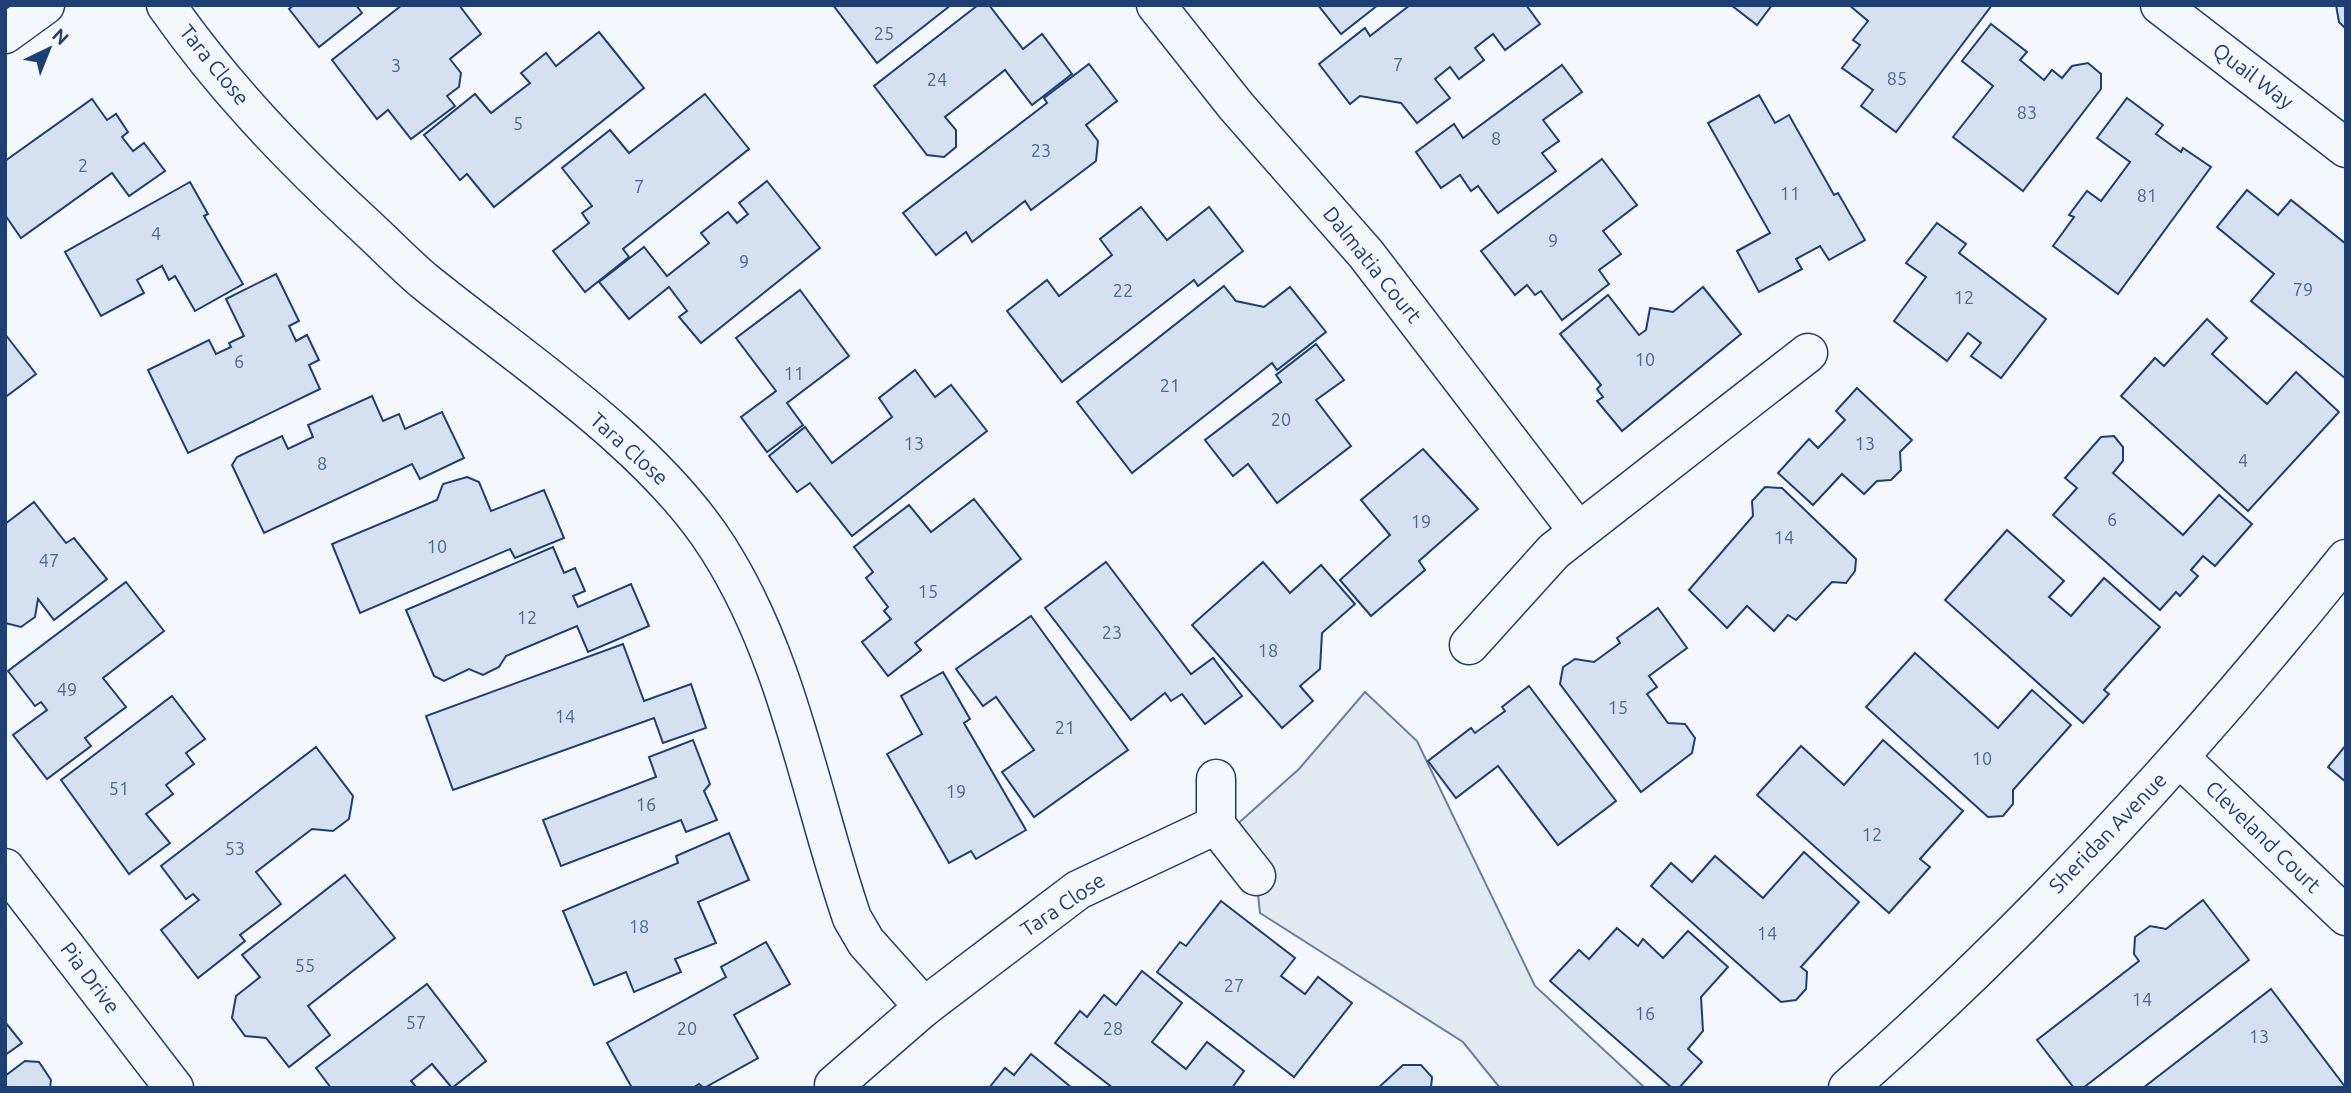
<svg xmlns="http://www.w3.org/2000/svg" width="2351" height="1093" font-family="Ubuntu,sans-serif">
<rect width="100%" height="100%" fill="#f4f7fb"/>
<path fill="#e3e9f0" stroke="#687fa3" stroke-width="2" d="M1365,692L1417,741L1535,986L1645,1088H1500L1463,1042L1260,913L1256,876L1224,836L1299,769Z"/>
<g fill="#d5e0f0" stroke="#1d3f73" stroke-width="2">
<path d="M294,5H356L362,13L319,47L289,9Z"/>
<path d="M402,5H459L481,34L450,59L461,73L459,87L447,96L455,106L411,139L388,110L377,119L332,60Z"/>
<path d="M833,5H951L877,63Z"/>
<path d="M978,5H989L1023,49L1042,34L1072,74L1032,105L1005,70L945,117L956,130V147L944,157L927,155L874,86Z"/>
<path d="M1318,5H1378L1341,34Z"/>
<path d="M1410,5H1526L1540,24L1505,50L1493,34L1475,48L1484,60L1459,79L1450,67L1435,79L1450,98L1417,123L1401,103L1360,96L1350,104L1319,64L1365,28L1370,36Z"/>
<path d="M1731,5H1772L1757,25Z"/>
<path d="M1849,5H1992L1896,132L1861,106L1873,90L1842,68L1860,45L1853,40L1868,21Z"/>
<path d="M2336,5H2346V29L2339,22Z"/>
<path d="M1991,24L2027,52L2020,60L2044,80L2052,70L2062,78L2072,66L2088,63L2101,74V89L2023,191L1953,137L1993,86L1962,61Z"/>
<path d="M599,32L644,88L494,207L467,174L460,180L424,135L475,94L491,113L530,83L521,73L546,53L556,66Z"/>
<path d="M1089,64L1117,101L1086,125L1098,141L1096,161L1031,210L1025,201L972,242L966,232L936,255L903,213L1047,103L1044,98Z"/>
<path d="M1562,65L1582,92L1543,120L1559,141L1542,153L1556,171L1498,213L1478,186L1471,191L1460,175L1441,188L1416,152L1454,124L1463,138Z"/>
<path d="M705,94L749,149L623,249L629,257L585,292L553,251L589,223L582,213L592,206L562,168L610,130L629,153Z"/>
<path d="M1759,95L1775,123L1789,115L1834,195L1838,193L1865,240L1829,260L1820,246L1796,259L1802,269L1759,292L1737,251L1770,233L1708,123Z"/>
<path d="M2127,98L2163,125L2156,134L2181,152L2183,148L2211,167L2118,294L2053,246L2074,217L2069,215L2087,191L2101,201L2130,162L2097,138Z"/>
<path d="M92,99L107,120L116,114L128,132L122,137L133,151L144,143L165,171L129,196L112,173L21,238L5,215V161Z"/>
<path d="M1602,159L1637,205L1603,231L1621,254L1599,270L1609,284L1562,320L1541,291L1535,295L1527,285L1515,295L1481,251Z"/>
<path d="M767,181L820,248L701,343L679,317L687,311L669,287L629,319L599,282L644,247L667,276L709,243L701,233L728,212L737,223L748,214L739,203Z"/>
<path d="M190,182L208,214L204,216L243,284L195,311L175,276L169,280L162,266L137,280L144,293L101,316L65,252Z"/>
<path d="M2247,190L2278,215L2291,200L2346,244V379L2251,301L2274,274L2217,227Z"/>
<path d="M1141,207L1167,240L1209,207L1243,251L1198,286L1194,280L1062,382L1007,311L1047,280L1059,296L1112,255L1100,239Z"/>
<path d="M1937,223L1966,244L1959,253L2046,319L2001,378L1971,356L1981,343L1968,333L1947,361L1894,321L1926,277L1906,263Z"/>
<path d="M276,274L299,321L289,326L296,341L307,335L319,360L309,365L320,389L188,453L148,370L209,340L216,354L231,347L229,343L244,336L226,299Z"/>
<path d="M1224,286L1236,301L1264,307L1290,287L1326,332L1277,370L1272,363L1132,473L1077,402Z"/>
<path d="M1703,287L1741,334L1622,431L1597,401L1603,397L1597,389L1601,385L1560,334L1608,295L1639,335L1646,330L1650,308L1673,312Z"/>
<path d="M800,290L849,356L787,403L803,425L767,452L741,417L776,391L736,338Z"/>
<path d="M2207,319L2227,338L2212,354L2267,404L2296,372L2339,412L2248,511L2121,396L2155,358L2164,366Z"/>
<path d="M5,334L36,374L7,396L5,394Z"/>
<path d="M1316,344L1344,380L1316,400L1351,446L1277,503L1248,464L1233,476L1205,440L1281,382L1276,375Z"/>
<path d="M915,370L935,397L951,385L987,431L852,536L810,483L797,492L769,456L805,427L832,463L892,417L879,398Z"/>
<path d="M1857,388L1912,440L1900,452L1901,470L1891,480L1877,481L1864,494L1842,474L1813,505L1778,473L1809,439L1818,448L1845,420L1836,411Z"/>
<path d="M372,396L383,421L399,414L405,429L442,412L464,458L420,479L412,464L264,533L232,465L237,457L282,436L288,449L313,437L308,425Z"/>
<path d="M2114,436L2123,447V461L2113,473L2183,535L2219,495L2252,524L2215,566L2203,556L2191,570L2198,576L2180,596L2176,592L2160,610L2053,515L2077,488L2065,478L2101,437Z"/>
<path d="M1423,449L1478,509L1419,561L1425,570L1371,616L1340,580L1390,535L1361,500Z"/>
<path d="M467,477L479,482L491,511L544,490L564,538L515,558L510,549L360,613L332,544L437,500L443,484Z"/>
<path d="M1765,487L1782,488L1856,559L1855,571L1846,583L1832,582L1796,620L1788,615L1774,631L1747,606L1727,628L1689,590L1753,516L1752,501Z"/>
<path d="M974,499L1021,559L915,643L921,650L888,676L862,642L891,619L884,611L888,607L866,578L873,572L854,547L909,505L931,532Z"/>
<path d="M34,502L66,543L74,538L107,579L54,620L38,599L35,617L21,627L5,623V524Z"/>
<path d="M2007,530L2064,581L2049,597L2071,616L2104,578L2160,627L2104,690L2109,694L2083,723L1945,600Z"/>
<path d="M553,547L564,573L575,568L585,591L573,596L578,607L631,584L649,626L588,652L577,626L506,656L499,667L483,675L469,669L444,681L434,676L406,610Z"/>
<path d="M1106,562L1191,674L1213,658L1242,696L1205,724L1182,694L1171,701L1165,693L1131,720L1045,608Z"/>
<path d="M1263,562L1290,593L1321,565L1355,604L1322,633L1320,669L1300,686L1313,701L1282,728L1192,625Z"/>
<path d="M126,582L164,631L103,678L126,707L85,738L91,746L47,779L13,735L47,710L41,702L35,706L8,671Z"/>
<path d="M1658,608L1687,648L1649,676L1657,687L1647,694L1668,723L1685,724L1695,738L1692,753L1641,792L1560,684L1563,667L1575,659L1594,662L1620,643L1617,638Z"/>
<path d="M1031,616L1128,750L1034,817L1002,772L1034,750L996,697L983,706L956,669Z"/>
<path d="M623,644L644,701L691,684L706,728L663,743L654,718L453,790L426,716Z"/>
<path d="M1915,653L1998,728L2032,690L2071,725L2013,790V804L2003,816L1988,817L1866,707Z"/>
<path d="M943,672L970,719L964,723L1026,830L976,859L971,851L949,863L887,754L922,734L901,696Z"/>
<path d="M1529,686L1616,801L1558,845L1498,766L1456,798L1428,761L1471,728L1475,733L1505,711L1502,707Z"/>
<path d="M172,696L205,739L186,753L194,764L166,785L173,794L146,814L170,843L129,874L61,780Z"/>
<path d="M693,740L710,784L704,791L717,820L686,832L681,820L561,866L543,820L656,777L649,757Z"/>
<path d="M1883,740L1963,811L1920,859L1930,867L1889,913L1757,795L1801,746L1844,785Z"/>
<path d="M2346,745V782L2328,767Z"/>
<path d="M316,747L353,796L349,819L333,831L312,829L256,872L281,904L240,935L245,941L198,978L161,930L199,900L193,894L186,899L161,866Z"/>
<path d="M729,833L749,880L698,902L716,943L675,959L681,972L634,992L626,972L594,985L563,911L678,863L676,856Z"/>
<path d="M1804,852L1859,902L1801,967L1807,972L1806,989L1796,1000L1781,1002L1651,886L1671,863L1692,882L1715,856L1763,898Z"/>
<path d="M345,875L395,938L308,1006L330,1035L289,1067L266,1038L245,1036L232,1018L236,996L260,977L242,955Z"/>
<path d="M2203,900L2249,960L2083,1088H2074L2037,1040L2139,961L2134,954L2135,937L2150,926L2166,929Z"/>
<path d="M1221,901L1295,958L1281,976L1305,994L1318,977L1352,1003L1294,1077L1157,972L1180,942L1186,946Z"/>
<path d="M1617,928L1638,946L1643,939L1663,958L1688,931L1728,967L1701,997L1703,1031L1688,1049L1702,1062L1679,1088H1672L1550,981L1579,950L1589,959Z"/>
<path d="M766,942L790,984L734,1015L758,1058L704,1088L699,1084L693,1088H632L607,1043L726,977L721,967Z"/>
<path d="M1142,971L1182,1003L1152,1042L1186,1069L1207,1042L1244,1071L1232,1088H1113L1055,1043L1080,1011L1087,1017L1104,995L1116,1005Z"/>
<path d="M427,984L486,1061L452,1088L432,1064L411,1081L417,1088H331L316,1068Z"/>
<path d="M2271,989L2346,1088H2143Z"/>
<path d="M5,1022L22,1043L5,1055Z"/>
<path d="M1031,1054L1072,1088H989L1005,1068L1014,1075Z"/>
<path d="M25,1061L39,1062L51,1080L50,1088H5V1076Z"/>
<path d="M1403,1065H1421L1432,1077L1431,1088H1378Z"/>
</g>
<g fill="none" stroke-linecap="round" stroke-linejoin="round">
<g stroke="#1d3f73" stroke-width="41">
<g id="street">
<path d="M166,5C222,85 288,154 359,220C380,239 401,261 423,280C519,358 652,444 718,548C789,659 810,795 852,918L866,942L924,1007"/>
<path d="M1156,5L1236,106L1366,254L1578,531"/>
<path d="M2160,5L2346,148"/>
<path d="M5,34L45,5"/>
<path d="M1469,645L1554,551L1808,353"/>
<path d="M2180,758L2346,916"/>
<path d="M1216,825L1256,876"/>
<path d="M5,868L174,1088"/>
<path d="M834,1085L924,1007L1078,890L1216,825V779"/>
<path d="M1848,1088C2030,928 2195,748 2346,559"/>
</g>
</g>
<use href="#street" stroke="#f4f7fb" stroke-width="38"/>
</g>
<g text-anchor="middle" stroke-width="5" stroke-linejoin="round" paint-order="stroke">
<g font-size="18" fill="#4b6792">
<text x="884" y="40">25</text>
<text x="1398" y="71">7</text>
<text x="396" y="72">3</text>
<text x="1897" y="85">85</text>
<text x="937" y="86">24</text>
<text x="2027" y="119">83</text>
<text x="518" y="130">5</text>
<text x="1496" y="145">8</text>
<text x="1041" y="157">23</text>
<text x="83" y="172">2</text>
<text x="639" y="193">7</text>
<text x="1790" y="200">11</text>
<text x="2147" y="202">81</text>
<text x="156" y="240">4</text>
<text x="1553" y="247">9</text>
<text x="744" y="268">9</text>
<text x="2303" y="296">79</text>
<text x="1123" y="297">22</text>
<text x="1964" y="304">12</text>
<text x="1645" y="366">10</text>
<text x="239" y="368">6</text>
<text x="794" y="380">11</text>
<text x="1170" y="392">21</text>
<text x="1281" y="426">20</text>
<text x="914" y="450">13</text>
<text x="1865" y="450">13</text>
<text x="2243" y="467">4</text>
<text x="322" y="470">8</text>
<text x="2112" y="526">6</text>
<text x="1421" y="528">19</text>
<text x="1784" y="544">14</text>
<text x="437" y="553">10</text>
<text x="49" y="567">47</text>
<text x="928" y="598">15</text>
<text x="527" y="624">12</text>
<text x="1112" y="639">23</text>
<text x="1268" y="657">18</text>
<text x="67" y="696">49</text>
<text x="1618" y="714">15</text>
<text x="565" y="723">14</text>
<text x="1065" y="734">21</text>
<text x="1982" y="765">10</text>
<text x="119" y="795">51</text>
<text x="956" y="798">19</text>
<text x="646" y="811">16</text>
<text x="1872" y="841">12</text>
<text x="235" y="855">53</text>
<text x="639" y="933">18</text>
<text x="1767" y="940">14</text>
<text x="305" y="972">55</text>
<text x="1234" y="992">27</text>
<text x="2142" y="1006">14</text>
<text x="1645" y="1020">16</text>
<text x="416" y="1029">57</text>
<text x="687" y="1035">20</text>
<text x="1113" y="1035">28</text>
<text x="2259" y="1043">13</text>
</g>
<g font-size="21" fill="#1d3f73" stroke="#f4f7fb">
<text transform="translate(214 65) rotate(51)" y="7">Tara Close</text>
<text transform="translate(2253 76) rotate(37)" y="7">Quail Way</text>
<text transform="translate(1372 265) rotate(51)" y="7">Dalmatia Court</text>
<text transform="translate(629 449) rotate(42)" y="7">Tara Close</text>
<text transform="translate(2108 833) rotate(-46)" y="7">Sheridan Avenue</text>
<text transform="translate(2263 837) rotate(44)" y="7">Cleveland Court</text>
<text transform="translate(1063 905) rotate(-34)" y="7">Tara Close</text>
<text transform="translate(90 978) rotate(53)" y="7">Pia Drive</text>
</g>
</g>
<rect width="2351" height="1093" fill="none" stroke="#1d3f73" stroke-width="14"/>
<g transform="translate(49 49) rotate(43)" stroke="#f4f7fb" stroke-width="5" paint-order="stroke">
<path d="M0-5L12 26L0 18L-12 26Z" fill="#1d3f73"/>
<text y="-10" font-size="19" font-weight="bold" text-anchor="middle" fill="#1d3f73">N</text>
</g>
</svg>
